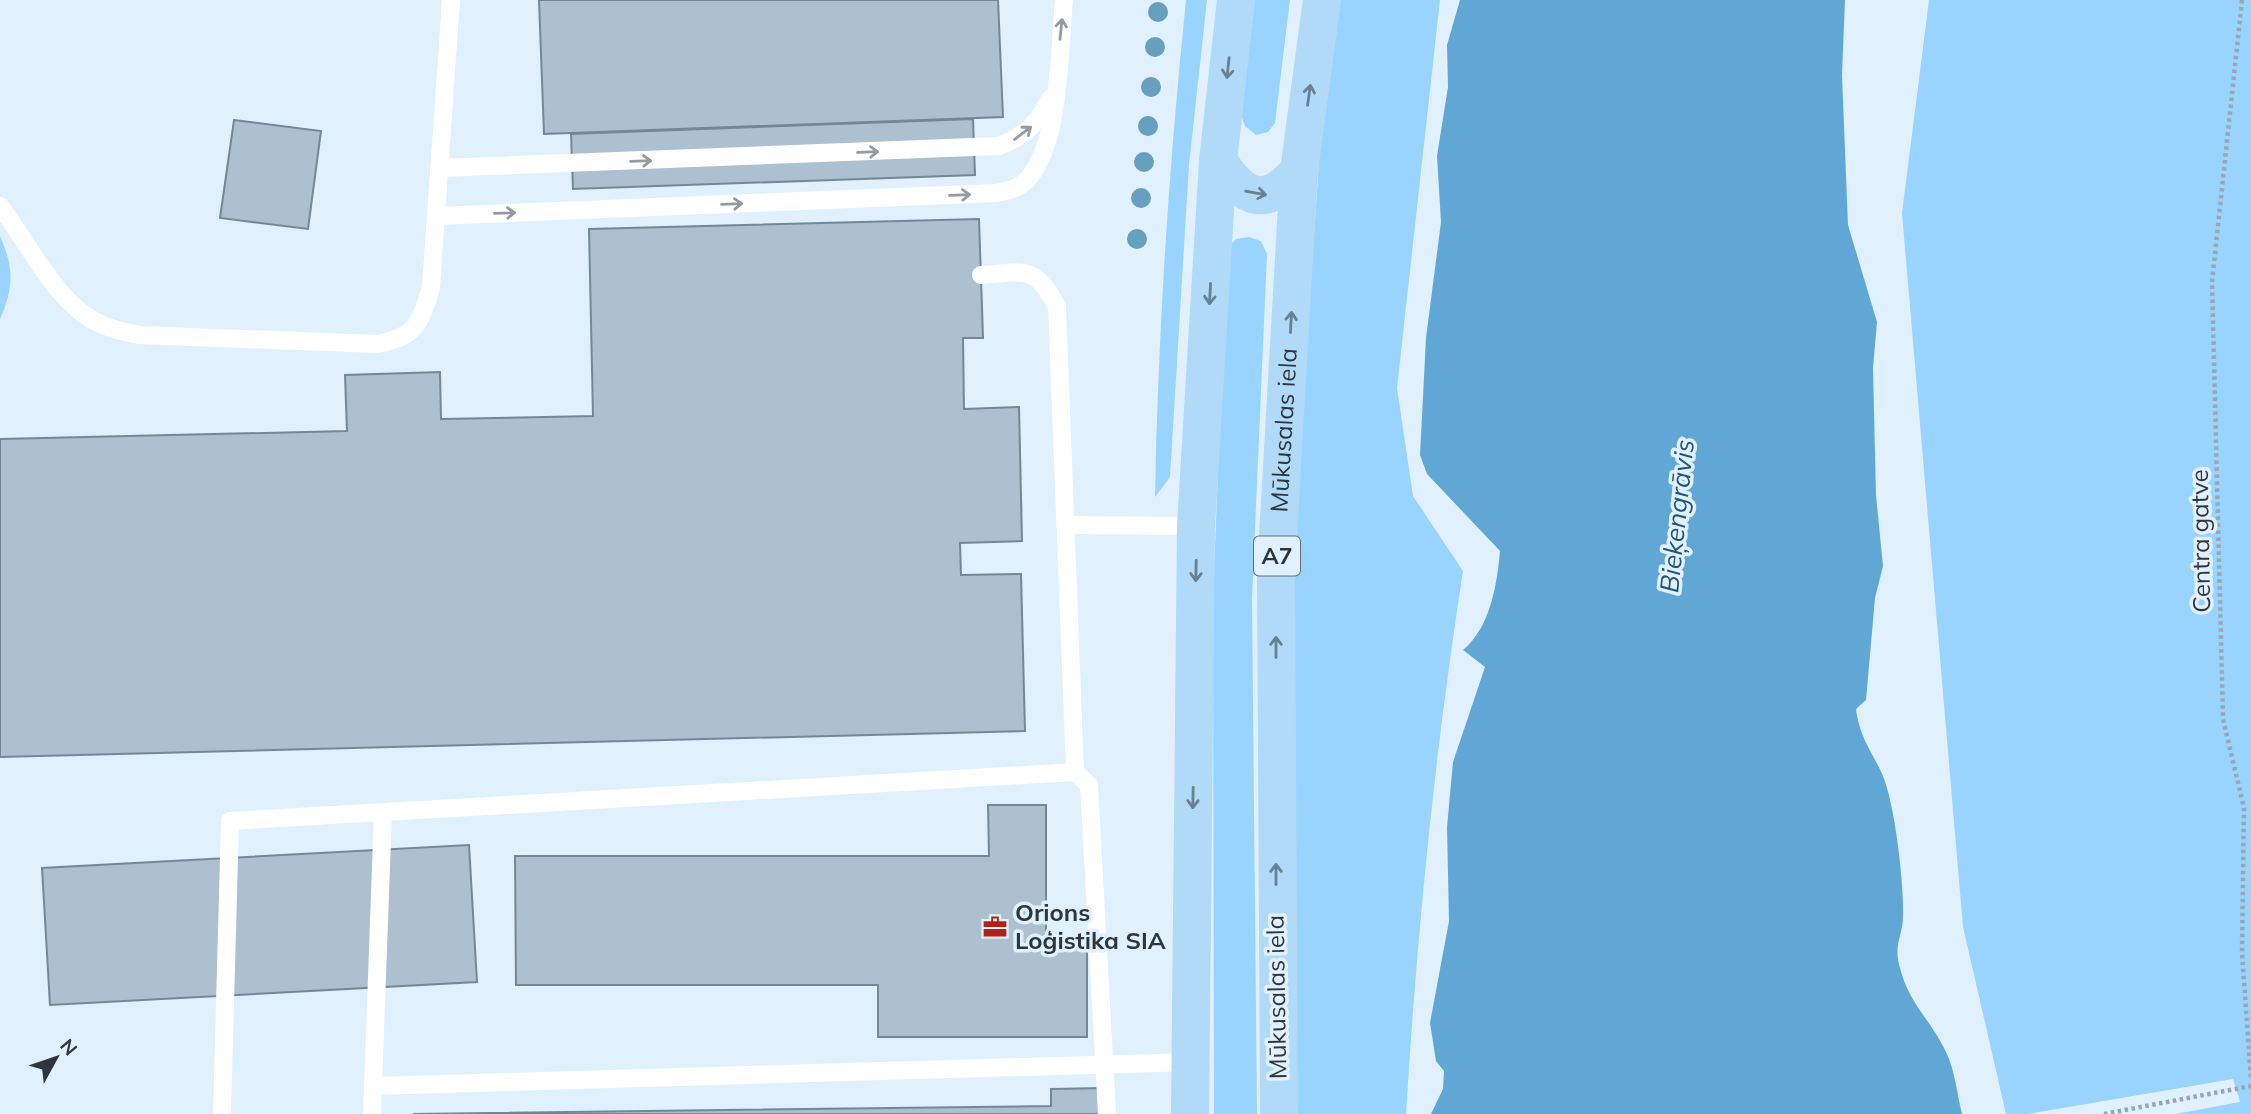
<svg xmlns="http://www.w3.org/2000/svg" width="2251" height="1114" font-family="Mulish,sans-serif">
<rect width="100%" height="100%" fill="#e0f1fd"/>
<g fill="#98d4fe">
<path d="M1186,0H1207L1189,165L1170,477L1155,497C1158,331 1169,165 1186,0Z"/>
<path d="M1252,0H1290L1275,123L1268,132L1256,135L1245,126L1239,110Z"/>
<path d="M1334,0H1440L1397,388L1413,496L1463,571C1435,751 1417,932 1406,1114H1295L1294,530L1327,44Z"/>
<path d="M1929,0H2251V1114H2176L2240,1102L2233,1079L2028,1114H2006L1963,927L1902,213Z"/>
<path d="M0,236C14,268 14,287 0,319Z"/>
<path d="M1249,237L1261,241L1267,254L1252,598L1257,1114H1214L1213,596L1227,248L1236,239Z"/>
</g>
<path fill="#61a7d6" d="M1460,0H1845L1842,75L1848,225L1877,322L1873,368L1876,495L1883,566L1875,598L1866,700L1856,709C1861,746 1879,758 1887,788C1896,819 1904,883 1903,916C1903,936 1893,944 1900,968C1909,1004 1931,1020 1946,1052C1955,1070 1957,1094 1962,1114H1431L1443,1089L1444,1071L1436,1061L1430,1023L1449,921L1447,827L1453,762L1485,667L1463,650C1490,628 1497,585 1500,551L1427,474L1420,455L1426,338L1441,222L1437,156L1448,87L1447,45Z"/>
<g fill="#acc0cf" stroke="#748795" stroke-width="2">
<path d="M539,0H998L1003,117L544,134Z"/>
<path d="M973,119L975,175L573,189L571,134Z"/>
<path d="M234,120L321,131L308,229L220,218Z"/>
<path d="M979,219L983,338H963L964,409L1019,407L1022,541L960,543L961,575L1021,574L1025,731L0,757V439L347,431L345,375L440,372L441,419L593,416L589,229Z"/>
<path d="M988,805H1046V941L1087,940V1037H878V985H516L515,856H989Z"/>
<path d="M469,845L477,982L50,1005L42,868Z"/>
<path d="M1103,1088L1104,1114H413L1051,1106V1089Z"/>
</g>
<g fill="none" stroke-linecap="round" stroke-linejoin="round">
<g stroke="#9aa7b1" stroke-width="4.5" stroke-dasharray="3.5 3.5" stroke-linecap="butt">
<path d="M2242,0L2212,282L2223,719L2244,808L2242,953L2251,1080"/>
<path d="M2104,1114L2251,1086"/>
</g>
<g stroke="#fff" stroke-width="18">
<path d="M441,168L999,146C1025,136 1038,123 1050,99"/>
<path d="M0,206C25,239 54,296 88,317C104,328 121,331 139,335L377,344C417,336 420,324 431,287L451,0"/>
<path d="M437,216L996,193C1006,191 1018,189 1026,181C1061,145 1059,49 1064,0"/>
<path d="M981,275C1025,272 1035,264 1057,307L1075,772"/>
<path d="M1067,525L1196,526"/>
<path d="M373,1086L1191,1062"/>
<path d="M222,1114L230,821L1075,772L1089,785L1107,1114"/>
<path d="M372,1114L383,812"/>
</g>
<g stroke="#b0daf7" stroke-width="38">
<path d="M1218,161C1245,200 1265,209 1299,171"/>
<path d="M1190,1114L1196,526L1218,161L1236,0"/>
<path id="s1" d="M1279,1114L1276,571L1299,171L1322,0"/>
</g>
</g>
<g fill="#66a0be">
<circle cx="1158" cy="12" r="10"/>
<circle cx="1155" cy="47" r="10"/>
<circle cx="1151" cy="87" r="10"/>
<circle cx="1148" cy="126" r="10"/>
<circle cx="1144" cy="162" r="10"/>
<circle cx="1141" cy="198" r="10"/>
<circle cx="1137" cy="239" r="10"/>
</g>
<defs><path id="oneway-shaft" d="M-6 0H5M1.5-3L5.5 0L1.5 3" fill="none" stroke-width="1.6" stroke-linecap="round" stroke-linejoin="round" transform="scale(1.75)"/></defs>
<g stroke="#969a9e">
<use href="#oneway-shaft" transform="translate(1061 29) rotate(-84)"/>
<use href="#oneway-shaft" transform="translate(1023 133) rotate(-37)"/>
<use href="#oneway-shaft" transform="translate(868 152) rotate(-2)"/>
<use href="#oneway-shaft" transform="translate(641 161) rotate(-2)"/>
<use href="#oneway-shaft" transform="translate(960 195) rotate(-2)"/>
<use href="#oneway-shaft" transform="translate(732 204) rotate(-2)"/>
<use href="#oneway-shaft" transform="translate(505 213) rotate(-2)"/>
</g>
<g stroke="#688090">
<use href="#oneway-shaft" transform="translate(1228 68) rotate(96)"/>
<use href="#oneway-shaft" transform="translate(1309 95) rotate(-82)"/>
<use href="#oneway-shaft" transform="translate(1256 193) rotate(10)"/>
<use href="#oneway-shaft" transform="translate(1210 294) rotate(93)"/>
<use href="#oneway-shaft" transform="translate(1291 322) rotate(-87)"/>
<use href="#oneway-shaft" transform="translate(1196 571) rotate(91)"/>
<use href="#oneway-shaft" transform="translate(1276 647) rotate(-90)"/>
<use href="#oneway-shaft" transform="translate(1193 798) rotate(91)"/>
<use href="#oneway-shaft" transform="translate(1276 874) rotate(-90)"/>
</g>
<defs>
<g id="office-bare" transform="scale(1.89)"><path d="M-6-3h4V-5.5h4V-3h4V5H-6ZM-1-4.5V-3h2v-1.5ZM-6 0V1H6V0Z" fill="#af2016" stroke="#e0f1fd" stroke-width="2.5" paint-order="stroke"/></g>
</defs>
<g fill-rule="evenodd">
<use href="#office-bare" x="995" y="927"/>
</g>
<g text-anchor="middle" stroke-width="7" stroke-linejoin="round" paint-order="stroke">
<rect fill="#e0f1fd" stroke="#636e76" stroke-width="2" x="1254" y="536.5" width="46" height="39" rx="5"/>
<g font-size="23" font-weight="bold" fill="#2e363c">
<text x="1277" y="564">A7</text>
</g>
<g font-size="24" fill="#2e363c" stroke="#e0f1fd">
<text dy="8" stroke="none"><textPath href="#s1" startOffset="684">Mūkusalas iela</textPath></text>
<text transform="translate(2201 541) rotate(-91)" y="8">Centra gatve</text>
<text transform="translate(1277 997) rotate(-91)" y="8">Mūkusalas iela</text>
</g>
<g font-size="24" font-weight="bold" fill="#2e363c" stroke="#e0f1fd" text-anchor="start">
<text x="1015" y="921">Orions<tspan x="1015" dy="28">Loģistika SIA</tspan></text>
</g>
<g font-size="26" font-style="italic" fill="#205576" stroke="#e0f1fd">
<text transform="translate(1677 516) rotate(-84)" y="9">Bieķengrāvis</text>
</g>
</g>
<g transform="translate(56 1058) rotate(50)" stroke="#e0f1fd" stroke-width="5" paint-order="stroke">
<path d="M0-5L12 26L0 18L-12 26Z" fill="#2e363c"/>
<text y="-10" font-size="19" font-weight="bold" text-anchor="middle" fill="#2e363c">N</text>
</g>
</svg>
